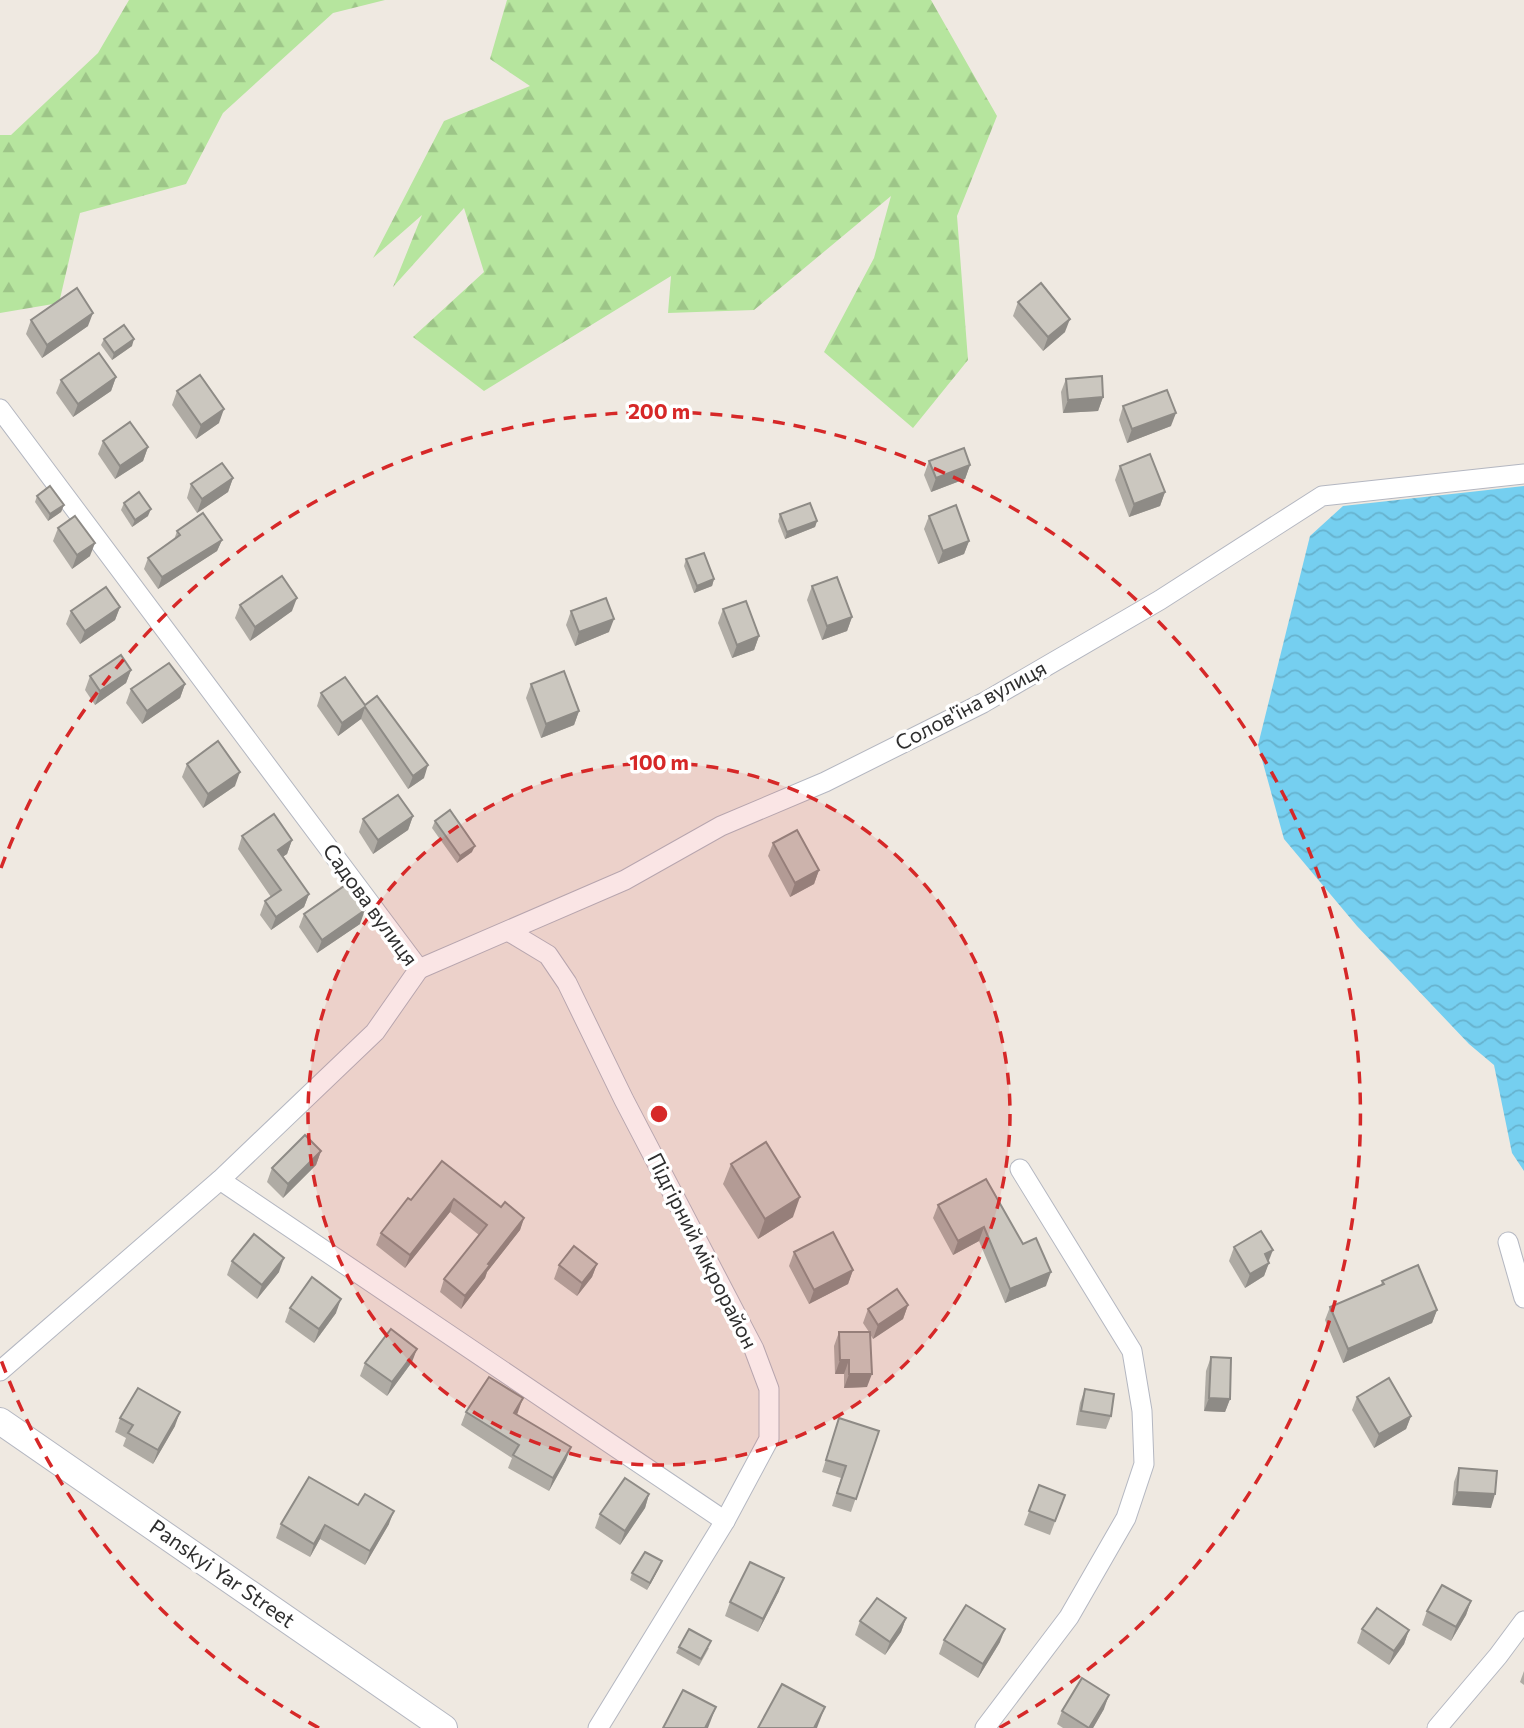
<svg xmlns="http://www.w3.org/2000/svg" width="1524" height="1728" font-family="Commissioner,sans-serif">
<defs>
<pattern id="forest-firs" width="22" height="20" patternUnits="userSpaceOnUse" patternTransform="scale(1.75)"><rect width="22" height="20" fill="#b6e59e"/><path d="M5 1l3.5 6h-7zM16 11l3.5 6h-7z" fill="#9dc588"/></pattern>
<pattern id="water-waves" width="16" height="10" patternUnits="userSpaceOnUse" patternTransform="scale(1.75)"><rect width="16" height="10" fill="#75cff0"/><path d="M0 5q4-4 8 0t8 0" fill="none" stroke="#66b2ce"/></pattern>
</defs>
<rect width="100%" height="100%" fill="#efe9e1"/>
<g fill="url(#forest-firs)">
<path d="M129,0H385L333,13L223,113L186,184L80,213L59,303L0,313V135H11L98,53Z"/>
<path d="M507,0H931L997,116L957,216L968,360L913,428L824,352L874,258L891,196L754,310L668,313L671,276L484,391L413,337L484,272L464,208L393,287L422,215L373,258L444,121L530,86L490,59Z"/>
</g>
<path fill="url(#water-waves)" d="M1524,486V1171L1512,1153L1494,1065L1469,1044L1357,926L1284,839L1258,745L1310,536L1343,506Z"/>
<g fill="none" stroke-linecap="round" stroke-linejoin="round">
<g stroke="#b4b7c1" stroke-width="21">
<g id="street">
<path d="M0,409L419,969L375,1032L220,1180L0,1371"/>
<path d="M508,931L548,955L567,983L624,1100L754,1349L769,1389V1439L725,1521L598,1728"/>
<path d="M419,969L625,880L721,826L825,782L983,703L1160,600L1322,496L1524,474"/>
<path d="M220,1180L725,1521"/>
<path d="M1508,1242L1524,1298"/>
<path d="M985,1728L1069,1617L1126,1518L1144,1464L1142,1411L1132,1351L1020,1169"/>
<path d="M1437,1728L1498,1656L1524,1621"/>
</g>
</g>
<g stroke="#b4b7c1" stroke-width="28">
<path id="secondary" d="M0,1421L444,1728"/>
</g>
<use href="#street" stroke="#fff" stroke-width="19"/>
<use href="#secondary" stroke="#fff" stroke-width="26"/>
</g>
<g fill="#afaba4">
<path d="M1018,302L1065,332L1043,351L1013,316Z"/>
<path d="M31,320L88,326L42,358L26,334Z"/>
<path d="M104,339L132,346L112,360L101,345Z"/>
<path d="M116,377L111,391L73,417L56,393L61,380Z"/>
<path d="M1066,379L1103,397L1098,411L1063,413L1061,392Z"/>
<path d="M177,391L219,423L196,439L172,405Z"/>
<path d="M1123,406L1171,426L1127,443L1119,420Z"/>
<path d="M103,441L148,447L143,461L115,479L98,454Z"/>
<path d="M929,461L970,465L965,479L931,492L924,475Z"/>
<path d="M1120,466L1165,492L1160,506L1129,517L1115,480Z"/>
<path d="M233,478L228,492L197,513L187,498L191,484Z"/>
<path d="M37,496L64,505L61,512L48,521L35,502Z"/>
<path d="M124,503L148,516L132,527L121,510Z"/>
<path d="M780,514L817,521L815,527L785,539L778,521Z"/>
<path d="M929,516L969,541L964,554L938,564L924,529Z"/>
<path d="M58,528L90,556L72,569L53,541Z"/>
<path d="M177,531L222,540L217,551L158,589L144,569L148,558L174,540Z"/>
<path d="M686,559L714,579L712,586L694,593L684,566Z"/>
<path d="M812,586L852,617L847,631L822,640L807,600Z"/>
<path d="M240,605L292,611L250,641L235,618Z"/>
<path d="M120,607L115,620L80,644L66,624L71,611Z"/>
<path d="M723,609L759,636L754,650L732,658L718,623Z"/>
<path d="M571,611L609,632L575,646L566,625Z"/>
<path d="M131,670L126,683L95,705L85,690L90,676Z"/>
<path d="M185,684L180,698L142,724L126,703L131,689Z"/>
<path d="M531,684L579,711L574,725L541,738L526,698Z"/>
<path d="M321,693L365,705L424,778L408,789L361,719L338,736L317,706Z"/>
<path d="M187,764L235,786L203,808L182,777Z"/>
<path d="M413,816L408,830L373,854L359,832L363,819Z"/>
<path d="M435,821L472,852L457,863L432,828Z"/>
<path d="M242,836L292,840L287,854L283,856L309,894L304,907L271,930L260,915L265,901L271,897L238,849Z"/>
<path d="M773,843L819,870L814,884L790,897L768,856Z"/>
<path d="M304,914L360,924L317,953L299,927Z"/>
<path d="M321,1151L316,1165L283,1198L267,1182L272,1168Z"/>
<path d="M442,1161L501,1207L524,1218L520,1230L487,1272L485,1278L461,1309L440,1292L444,1279L479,1235L450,1212L405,1268L376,1245L381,1233L411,1200Z"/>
<path d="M731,1164L793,1217L758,1239L723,1184Z"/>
<path d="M938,1205L1023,1244L1046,1286L1005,1303L979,1241L953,1255L933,1218Z"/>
<path d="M1234,1247L1269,1261L1264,1276L1245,1288L1229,1261Z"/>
<path d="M794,1252L853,1270L848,1284L809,1304L789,1266Z"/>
<path d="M232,1261L279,1272L257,1299L227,1275Z"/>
<path d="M597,1264L592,1277L577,1296L554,1279L559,1265Z"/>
<path d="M1382,1281L1437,1310L1432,1323L1343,1363L1325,1320L1330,1307L1381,1285Z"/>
<path d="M908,1305L903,1319L873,1339L870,1334L867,1387L844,1388V1374H835L834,1346L839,1332H869L863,1323L868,1309Z"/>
<path d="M290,1308L336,1313L314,1343L285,1322Z"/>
<path d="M1211,1357L1230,1399L1225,1412L1204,1411L1206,1371Z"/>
<path d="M412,1362L387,1396L360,1376L365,1363Z"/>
<path d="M1085,1389L1111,1416L1106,1429L1076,1425L1080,1403Z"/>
<path d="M1357,1397L1411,1416L1406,1429L1374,1448L1352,1410Z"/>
<path d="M466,1412H518L517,1415L566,1460L549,1491L508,1468L512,1458L461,1425Z"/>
<path d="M120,1418L175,1426L153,1464L123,1446L126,1438L115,1432Z"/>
<path d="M839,1418L879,1431L851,1512L832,1506L841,1478L822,1472Z"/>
<path d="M1459,1468L1491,1508L1452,1505L1454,1482Z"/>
<path d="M1039,1485L1065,1495L1050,1535L1024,1525Z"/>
<path d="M649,1494L645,1508L620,1545L595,1528L600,1514Z"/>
<path d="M281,1524H389L365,1565L320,1539L310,1557L276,1538Z"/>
<path d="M662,1561L659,1568L647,1590L630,1580L632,1573Z"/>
<path d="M779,1591L758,1632L725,1616L730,1602Z"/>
<path d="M1471,1601L1466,1615L1451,1641L1422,1625L1427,1611Z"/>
<path d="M906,1618L901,1632L885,1655L855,1635L860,1621Z"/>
<path d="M1362,1629L1409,1630L1404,1644L1389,1665L1357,1643Z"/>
<path d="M944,1640L1000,1642L978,1678L939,1654Z"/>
<path d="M679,1647L709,1648L699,1666L676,1653Z"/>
<path d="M1524,1671V1685L1520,1682Z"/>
<path d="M1104,1709L1093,1728H1063L1057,1724L1062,1711Z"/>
</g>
<g fill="#8e8b86">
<path d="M93,313L88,326L42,358L47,345Z"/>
<path d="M1070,319L1065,332L1043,351L1048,337Z"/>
<path d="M134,339L132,346L112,360L114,353Z"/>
<path d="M116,377L111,391L73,417L78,404Z"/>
<path d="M1103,397L1098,411L1063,413L1068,400Z"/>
<path d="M224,409L219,423L196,439L201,425Z"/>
<path d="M1176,413L1171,426L1127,443L1132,429Z"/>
<path d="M148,447L143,461L115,479L120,466Z"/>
<path d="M970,465L965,479L931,492L936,478Z"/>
<path d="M233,478L228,492L197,513L202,499Z"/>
<path d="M1165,492L1160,506L1129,517L1134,504Z"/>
<path d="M64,505L61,512L48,521L50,514Z"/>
<path d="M151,509L148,516L132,527L135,520Z"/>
<path d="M817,521L815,527L785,539L787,532Z"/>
<path d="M222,540L217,551L158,589L162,577Z"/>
<path d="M969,541L964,554L938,564L943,551Z"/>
<path d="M95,543L90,556L72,569L77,555Z"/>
<path d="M714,579L712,586L694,593L697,586Z"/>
<path d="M297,598L292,611L250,641L255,627Z"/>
<path d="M120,607L115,620L80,644L85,631Z"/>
<path d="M852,617L847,631L822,640L827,626Z"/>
<path d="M614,619L609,632L575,646L579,632Z"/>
<path d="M759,636L754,650L732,658L737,645Z"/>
<path d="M131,670L126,683L95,705L100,691Z"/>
<path d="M185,684L180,698L142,724L147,711Z"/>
<path d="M365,707L361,719L338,736L342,723Z"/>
<path d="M579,711L574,725L541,738L546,724Z"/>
<path d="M428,765L424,778L408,789L413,776Z"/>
<path d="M240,772L235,786L203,808L208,794Z"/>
<path d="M413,816L408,830L373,854L378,840Z"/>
<path d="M292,840L287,854L274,863L278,850Z"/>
<path d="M475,846L472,852L457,863L460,856Z"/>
<path d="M819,870L814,884L790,897L795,883Z"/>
<path d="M309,894L304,907L271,930L276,917Z"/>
<path d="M365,910L360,924L317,953L322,940Z"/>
<path d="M321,1151L316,1165L283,1198L288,1184Z"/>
<path d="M800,1197L793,1217L758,1239L765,1219Z"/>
<path d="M454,1199L450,1212L405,1268L410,1255Z"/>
<path d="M524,1218L520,1230L487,1272L485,1278L461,1309L465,1296L488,1264Z"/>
<path d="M984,1227L979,1241L953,1255L958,1241Z"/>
<path d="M1273,1250L1268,1263L1265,1254Z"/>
<path d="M284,1258L279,1272L257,1299L262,1285Z"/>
<path d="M1269,1263L1264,1276L1245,1288L1250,1274Z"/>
<path d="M597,1264L592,1277L577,1296L582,1283Z"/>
<path d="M853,1270L848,1284L809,1304L814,1290Z"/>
<path d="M1051,1272L1046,1286L1005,1303L1010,1289Z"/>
<path d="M341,1299L336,1313L314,1343L319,1329Z"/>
<path d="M908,1305L903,1319L873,1339L878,1325Z"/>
<path d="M1437,1310L1432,1323L1343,1363L1348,1349Z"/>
<path d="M417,1349L412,1362L387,1396L392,1382Z"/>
<path d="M840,1360H849L844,1374H835Z"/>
<path d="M849,1374H872L867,1387L844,1388Z"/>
<path d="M523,1398L518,1412L509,1427L514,1413Z"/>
<path d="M1209,1398L1230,1399L1225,1412L1204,1411Z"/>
<path d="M180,1412L175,1426L153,1464L158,1450Z"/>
<path d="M1411,1416L1406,1429L1374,1448L1379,1434Z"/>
<path d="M571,1447L566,1460L549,1491L553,1478Z"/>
<path d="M1457,1492L1495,1494L1491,1508L1452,1505Z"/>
<path d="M649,1494L645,1508L620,1545L625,1531Z"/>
<path d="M394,1511L389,1524L365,1565L370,1551Z"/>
<path d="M325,1525L320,1539L310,1557L314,1544Z"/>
<path d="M662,1561L659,1568L647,1590L650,1583Z"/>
<path d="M784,1578L779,1591L758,1632L763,1619Z"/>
<path d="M1471,1601L1466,1615L1451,1641L1456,1627Z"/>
<path d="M906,1618L901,1632L885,1655L890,1642Z"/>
<path d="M1005,1629L1000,1642L978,1678L983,1664Z"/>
<path d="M1409,1630L1404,1644L1389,1665L1394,1651Z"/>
<path d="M1109,1695L1104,1709L1093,1728H1089Z"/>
<path d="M716,1707L708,1728H705Z"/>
<path d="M825,1707L817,1728H814Z"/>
</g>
<g fill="#cbc7bf" stroke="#8e8b86" stroke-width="2">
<path d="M1041,283L1070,319L1048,337L1018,302Z"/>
<path d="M77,288L93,313L47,345L31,320Z"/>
<path d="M124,325L134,339L114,353L104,339Z"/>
<path d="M99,353L116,377L78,404L61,380Z"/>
<path d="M200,375L224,409L201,425L177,391Z"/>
<path d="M1102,376L1103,397L1068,400L1066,379Z"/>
<path d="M1167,390L1176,413L1132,429L1123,406Z"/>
<path d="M130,422L148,447L120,466L103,441Z"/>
<path d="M964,448L970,465L936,478L929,461Z"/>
<path d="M1150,454L1165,492L1134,504L1120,466Z"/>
<path d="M222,463L233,478L202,499L191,484Z"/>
<path d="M50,486L64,505L50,514L37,496Z"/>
<path d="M139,492L151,509L135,520L124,503Z"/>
<path d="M810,503L817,521L787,532L780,514Z"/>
<path d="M956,505L969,541L943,551L929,516Z"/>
<path d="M203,513L222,540L162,577L148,558L180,535L177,531Z"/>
<path d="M75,516L95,543L77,555L58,528Z"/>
<path d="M704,553L714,579L697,586L686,559Z"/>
<path d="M282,576L297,598L255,627L240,605Z"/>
<path d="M837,577L852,617L827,626L812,586Z"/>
<path d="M106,587L120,607L85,631L71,611Z"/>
<path d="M606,598L614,619L579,632L571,611Z"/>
<path d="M746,601L759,636L737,645L723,609Z"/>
<path d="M121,655L131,670L100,691L90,676Z"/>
<path d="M169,663L185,684L147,711L131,689Z"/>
<path d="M564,671L579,711L546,724L531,684Z"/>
<path d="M345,677L365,705L377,696L428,765L413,776L365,707L342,723L321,693Z"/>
<path d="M218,741L240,772L208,794L187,764Z"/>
<path d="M398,795L413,816L378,840L363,819Z"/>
<path d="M450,810L475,846L460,856L435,821Z"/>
<path d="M274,814L292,840L278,850L309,894L276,917L265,901L281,890L242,836Z"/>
<path d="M797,830L819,870L795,883L773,843Z"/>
<path d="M347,884L365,910L322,940L304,914Z"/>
<path d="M305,1135L321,1151L288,1184L272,1168Z"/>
<path d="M766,1142L800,1197L765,1219L731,1164Z"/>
<path d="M442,1161L501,1207L505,1202L524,1218L488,1264L490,1265L465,1296L444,1279L487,1225L454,1199L410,1255L381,1233L408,1198L411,1200Z"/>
<path d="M986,1179L1023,1244L1036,1238L1051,1272L1010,1289L984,1227L958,1241L938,1205Z"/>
<path d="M1261,1231L1273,1250L1265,1254L1269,1263L1250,1274L1234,1247Z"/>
<path d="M833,1232L853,1270L814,1290L794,1252Z"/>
<path d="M254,1234L284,1258L262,1285L232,1261Z"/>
<path d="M574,1246L597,1264L582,1283L559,1265Z"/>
<path d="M1418,1265L1437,1310L1348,1349L1330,1307L1384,1284L1382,1281Z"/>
<path d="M312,1277L341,1299L319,1329L290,1308Z"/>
<path d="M897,1289L908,1305L878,1325L868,1309Z"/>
<path d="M391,1329L417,1349L392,1382L365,1363Z"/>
<path d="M839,1332H870L872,1374H849V1360H840Z"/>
<path d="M1211,1357L1231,1358L1230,1399L1209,1398Z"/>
<path d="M489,1377L523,1398L514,1413L571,1447L553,1478L513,1455L519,1445L466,1412Z"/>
<path d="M1389,1378L1411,1416L1379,1434L1357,1397Z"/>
<path d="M138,1388L180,1412L158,1450L128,1433L133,1425L120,1418Z"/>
<path d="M1085,1389L1114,1394L1111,1416L1081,1411Z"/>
<path d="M839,1418L879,1431L856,1499L837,1493L846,1466L826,1460Z"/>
<path d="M1459,1468L1497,1471L1495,1494L1457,1492Z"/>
<path d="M309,1477L358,1505L365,1494L394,1511L370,1551L325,1525L314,1544L281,1524Z"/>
<path d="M625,1478L649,1494L625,1531L600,1514Z"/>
<path d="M1039,1485L1065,1495L1055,1521L1029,1511Z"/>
<path d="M645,1552L662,1561L650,1583L632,1573Z"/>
<path d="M750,1562L784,1578L763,1619L730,1602Z"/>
<path d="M1442,1585L1471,1601L1456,1627L1427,1611Z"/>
<path d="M877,1598L906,1618L890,1642L860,1621Z"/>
<path d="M966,1605L1005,1629L983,1664L944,1640Z"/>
<path d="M1377,1608L1409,1630L1394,1651L1362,1629Z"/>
<path d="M689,1629L711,1641L701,1659L679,1647Z"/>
<path d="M1082,1678L1109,1695L1089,1728L1062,1711Z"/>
<path d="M782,1684L825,1707L814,1728H758Z"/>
<path d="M683,1690L716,1707L705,1728H663Z"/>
</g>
<circle cx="659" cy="1114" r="351" fill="#d62828" fill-opacity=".12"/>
<g fill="none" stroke="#d62828" stroke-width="3.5" stroke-dasharray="12 9">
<circle cx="659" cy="1114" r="351"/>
<path d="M319 1728A702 702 0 0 1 1 1360M1 868A702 702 0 1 1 999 1728"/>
</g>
<g text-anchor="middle" stroke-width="7" stroke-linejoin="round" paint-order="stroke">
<g font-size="21" fill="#2e2e2e" stroke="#fff">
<text transform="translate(971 706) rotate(-28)" y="7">Солов'їна вулиця</text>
<text transform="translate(370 905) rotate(54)" y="7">Садова вулиця</text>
<text transform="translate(702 1251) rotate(63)" y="7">Підгірний мікрорайон</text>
<text transform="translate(222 1574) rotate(35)" y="7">Panskyi Yar Street</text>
</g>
</g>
<circle cx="659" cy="1114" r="10" fill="#d62828" stroke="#fff" stroke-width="3.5"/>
<g font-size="21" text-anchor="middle" font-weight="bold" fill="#d62828" stroke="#fff" stroke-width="7" stroke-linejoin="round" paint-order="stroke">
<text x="659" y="419">200 m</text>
<text x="659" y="770">100 m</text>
</g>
</svg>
